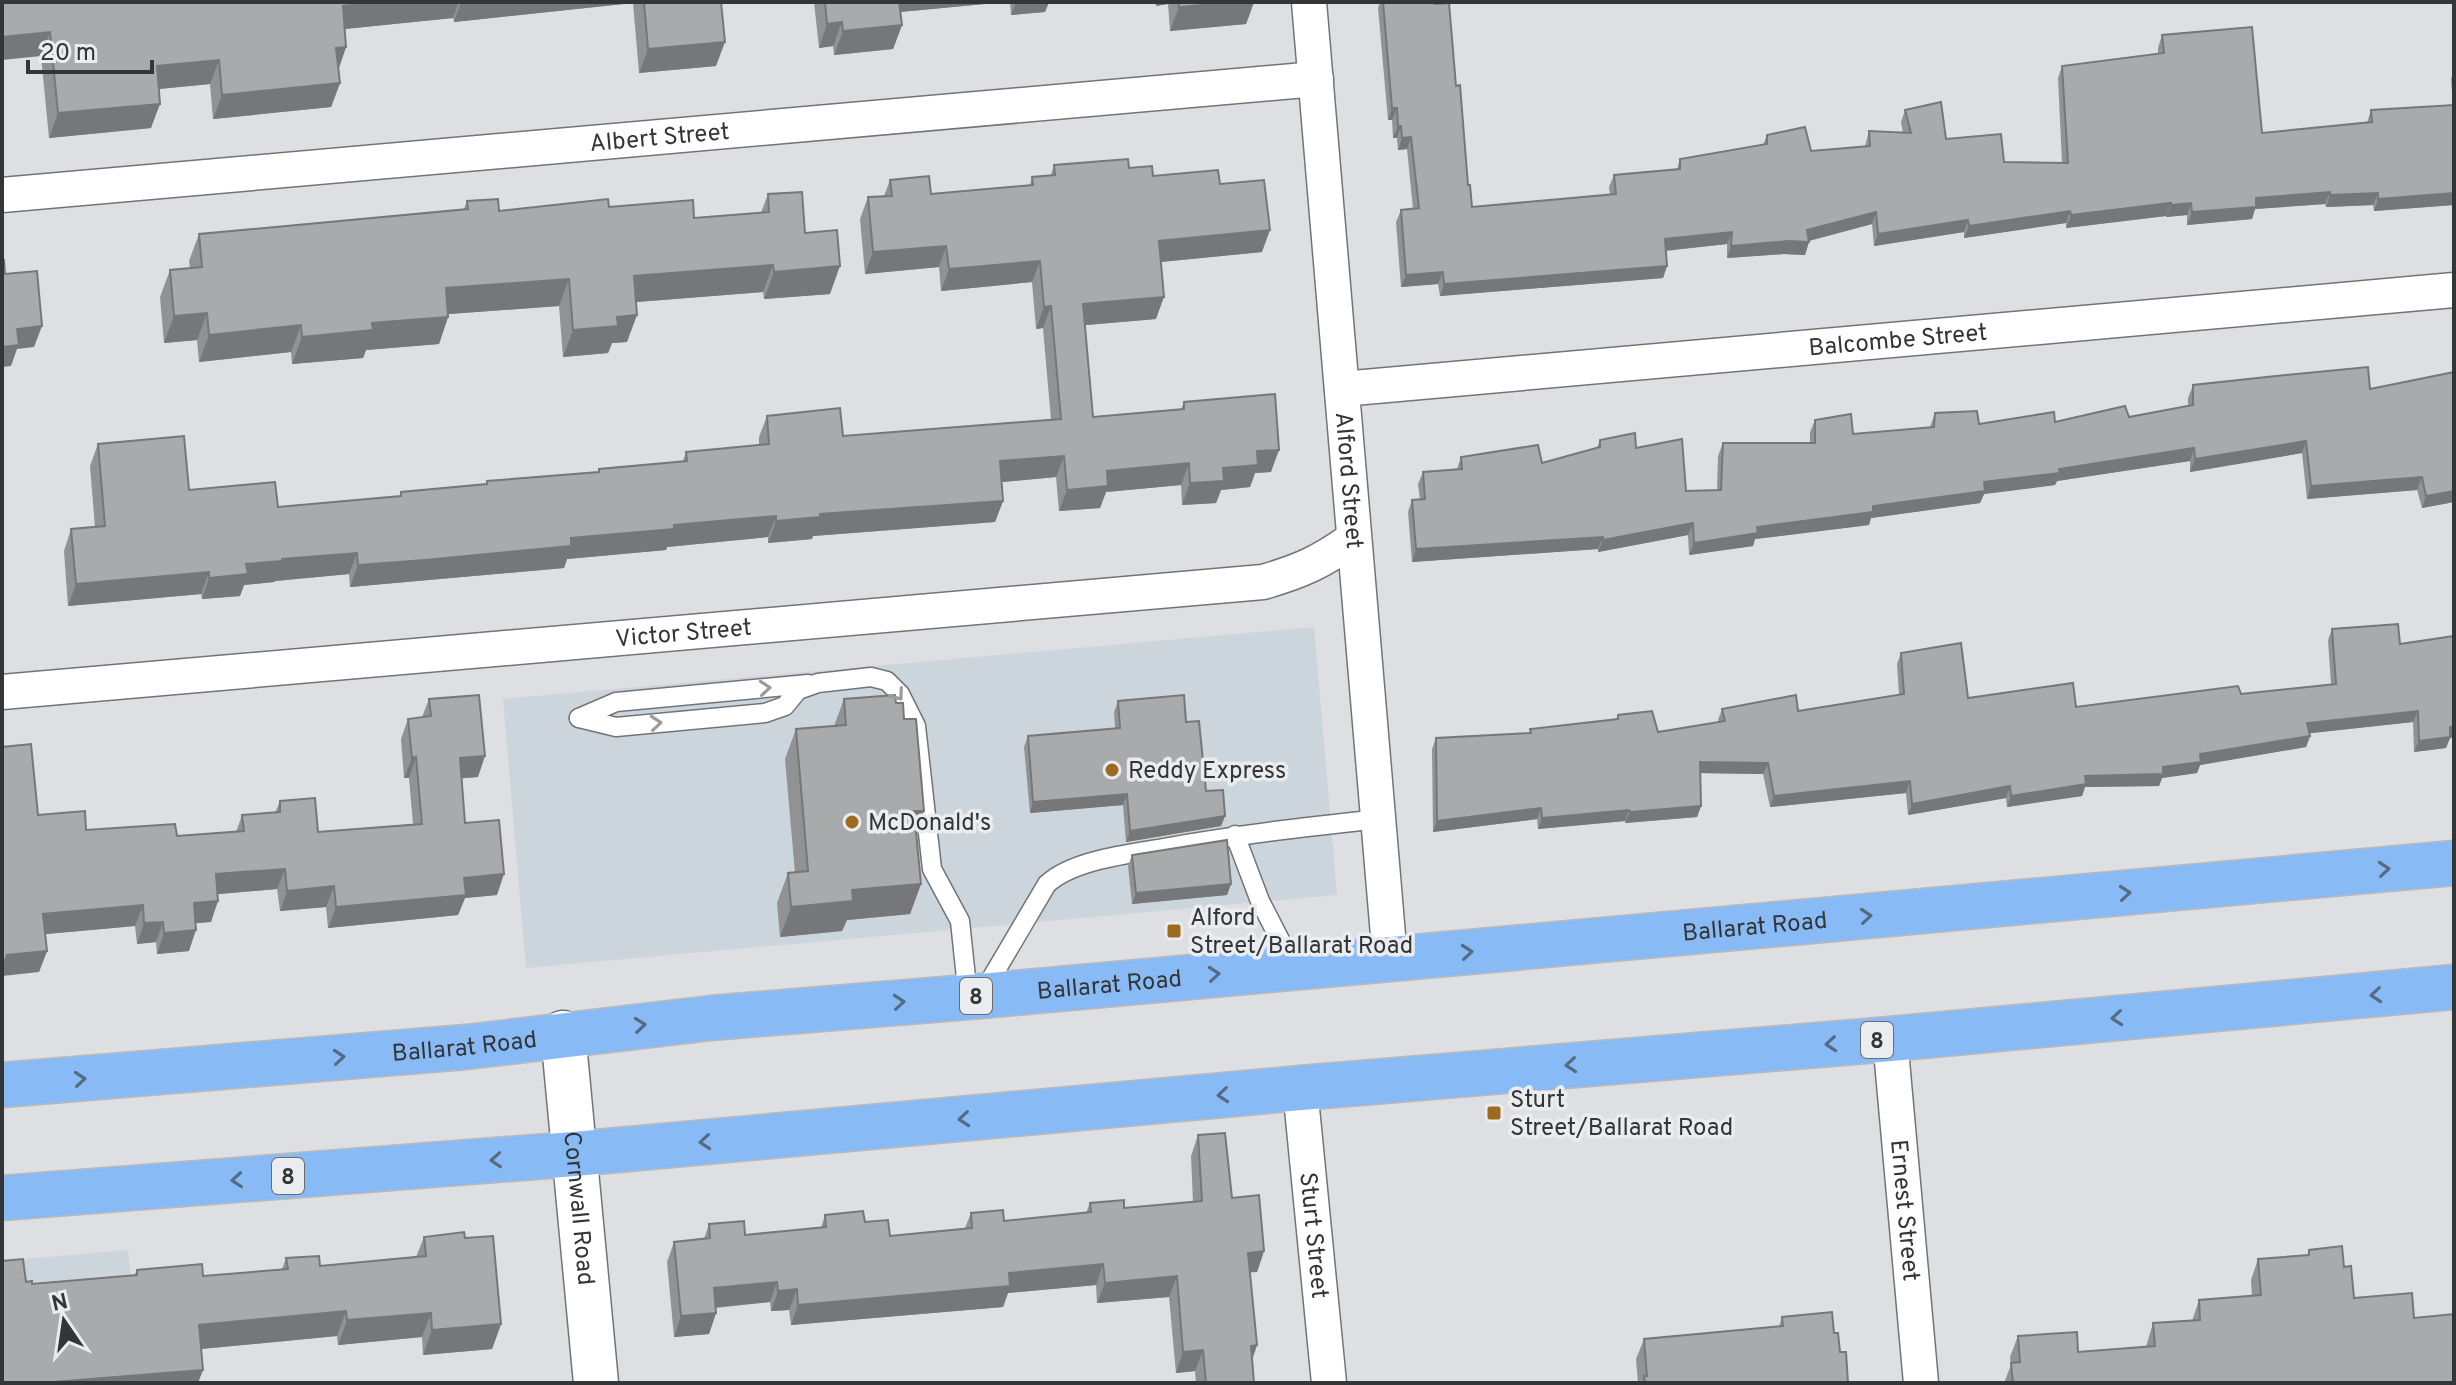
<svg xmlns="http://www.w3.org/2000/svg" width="2456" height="1385" font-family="Overpass,sans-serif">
<rect width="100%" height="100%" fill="#dddfe2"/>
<g fill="#ccd4dc">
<path d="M1314,627L1337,895L526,968L503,699Z"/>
<path d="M128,1250L140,1383H2V1261Z"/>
</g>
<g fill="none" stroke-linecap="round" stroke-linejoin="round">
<g stroke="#727477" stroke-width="21">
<g id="service">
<path d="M579,718L616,727L765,713L785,706L798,690L818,683L871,677L887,681L900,694L916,726L932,869L960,921L968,997"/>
<path d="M579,718L616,702L808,684"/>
<path d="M1235,835L1260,901L1294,967"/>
<path d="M982,994L1047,884C1073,860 1128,854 1163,848C1235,835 1306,827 1378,819"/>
</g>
</g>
<g stroke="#727477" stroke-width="37">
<g id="minor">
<path id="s1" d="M1309,2L1390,959"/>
<path id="s2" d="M2,195L1316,79"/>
<path id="s3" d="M1342,389L2454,290"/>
<path id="s4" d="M2,692L1263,582C1301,571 1321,562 1353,539"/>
<path id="s5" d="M1890,1039L1921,1383"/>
<path id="s6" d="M1300,1088L1329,1383"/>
</g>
</g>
<g stroke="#727477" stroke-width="47">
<g id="tertiary">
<path id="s7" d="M563,1033L596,1383"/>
</g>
</g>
<g stroke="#bababb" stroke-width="47">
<g id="trunk">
<path id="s8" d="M2,1085L466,1047L711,1018L981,996L2454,863"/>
<path d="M2,1198L574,1154L1300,1088L1890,1039L2454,987"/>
</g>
</g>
<use href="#service" stroke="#fff" stroke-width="18"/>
<use href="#minor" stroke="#fff" stroke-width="34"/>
<use href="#tertiary" stroke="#fff" stroke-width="44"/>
<use href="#trunk" stroke="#88bbf6" stroke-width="44"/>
</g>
<g fill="#909294">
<path d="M2,2H721L716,66L639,73L633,3L454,22L453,18L345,29L346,47L338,69L340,83L331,107L213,119L210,84L159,89L151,128L49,138L41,56Z"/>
<path d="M814,2H1006L900,12L902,25L893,49L834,55L833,46L819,48Z"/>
<path d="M1010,2H1049L1045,12L1011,15Z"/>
<path d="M1155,2H1254L1246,24L1170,31L1168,4L1156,6Z"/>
<path d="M1380,2H1435L1456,86L1468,185L1472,207L1610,195L1609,187L1614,175L1677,169L1680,159L1763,145L1767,135L1811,151L1865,146L1869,131L1903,133L1901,122L1905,110L1946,139L2004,162L2062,163L2058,78L2062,66L2158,54V48L2162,35L2262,133L2367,123L2371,110L2453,105L2451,79L2454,69V205L2374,211L2373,205L2326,207L2325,204L2255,209L2252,219L2187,225V215L2166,217V216L2066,228V223L1964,238V232L1874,246L1872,224L1809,241L1805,255L1784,254L1727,258V244L1666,251L1667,266L1663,278L1440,296L1438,284L1401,287L1396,222L1401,210L1413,209L1407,149L1398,150L1397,138H1393L1392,120H1388L1378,8Z"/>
<path d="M1054,165L1129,168L1153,176L1220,184L1262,252L1160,262L1156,319L1085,325L1093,417L1181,410L1184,402L1271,472L1255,473L1250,487L1221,490L1216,503L1182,505L1181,485L1106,492L1100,508L1059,511L1056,477L1002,482L1003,501L995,522L813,536L812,539L768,543V537L667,547L666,550L567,559L564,568L417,581L350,587L349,574L275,581L274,582L244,585L240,596L202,599L201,594L68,606L64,551L71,529L95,527L90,466L98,444L189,490L278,507L399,497L401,492L486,484L487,481L598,472L599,469L683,461L686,452L759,445V437L767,416L843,436L1051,420L1043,328L1036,329L1032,282L941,291L939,267L865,274L860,219L868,197L884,196L890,180L931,194L1030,185L1032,177L1051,175Z"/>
<path d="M768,194L805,233L830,294L764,299L763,292L636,302L627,342L612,343L608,353L563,357L559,306L448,314V317L439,344L366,350L363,358L292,364L291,352L199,362L197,340L164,343L160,297L170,270L190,268L189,261L199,234L464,209L467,201L499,211L609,207L694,218L761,213Z"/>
<path d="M2454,372V502L2422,508L2417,490L2307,499L2302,453L2190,472V461L2057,481L2055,485L1984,494L1980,503L1871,518L1869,525L1755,539L1753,546L1689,555L1688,535L1598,552V549L1412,562L1408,512L1412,500H1420L1418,484L1423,472L1457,469L1461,457L1542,463L1597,448L1600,440L1636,448L1686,491L1717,490L1718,456L1723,443H1810V432L1815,420L1853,434L1930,427L1935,413L1979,424L2055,422L2129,417L2188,406V398L2193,385L2370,389Z"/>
<path d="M2332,629L2400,644L2454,636V738H2450L2446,748L2414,752L2413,722L2310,733V736L2306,747L2200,765L2197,773L2162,778L2159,786L2085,787L2082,796L2007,807L2006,798L1908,815L1906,793L1770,807L1763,774L1700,773L1701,806L1697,817L1625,823V821L1538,829L1537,819L1433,832L1432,749L1436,738L1529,733L1530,729L1616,719L1618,715L1658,732L1719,722L1718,720L1722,709L1798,711L1899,695L1897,664L1901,653L1968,698L2076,707L2241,694L2331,684L2328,640Z"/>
<path d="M429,699L478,777L462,778L465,823L497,895L465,898L458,915L328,928L326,907L280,911L277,889L217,894L211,922L195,923L189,951L157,954L156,942L137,944L135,926L45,934L47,951L39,972L38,815L86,830L177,836L236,832L242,815L275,813L280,801L318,832L413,824L409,778H404L401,739L408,719L422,717Z"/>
<path d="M844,699L896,703L904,719L924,811L916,833L921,884L910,914L847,920L842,931L780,937L777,903L788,873H795L785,759L796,729L834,726Z"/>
<path d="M1118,701L1186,722L1206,791L1225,816L1221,826L1126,842L1123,805L1030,813L1024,747L1028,736L1115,728L1114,712Z"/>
<path d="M1132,855L1231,884L1227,895L1132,904L1128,866Z"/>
<path d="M1198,1135L1232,1198L1264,1251L1257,1272H1250L1257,1345L1252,1359L1254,1383H1196L1195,1371L1176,1373L1169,1297L1097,1303L1096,1285L1008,1293L1003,1307L791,1325L789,1310L771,1311L770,1302L716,1308V1313L709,1334L674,1337L667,1262L674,1242L704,1239L709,1224L745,1235L821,1228L825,1215L865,1222L890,1236L965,1228L971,1213L1004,1221L1086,1213L1090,1203L1124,1208L1193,1202L1191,1156Z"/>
<path d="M424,1237L465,1238L501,1324L492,1349L423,1355L422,1337L338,1345L337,1336L201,1349L26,1282L32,1284L134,1276L137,1270L203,1276L282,1269L286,1258L320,1266L416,1257Z"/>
<path d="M2309,1250L2344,1267L2354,1298L2414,1318L2454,1383H2004L2011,1365L2010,1357L2018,1336L2078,1352L2146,1347L2153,1323L2192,1321L2199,1300L2252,1296L2251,1280L2258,1259L2307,1255Z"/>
<path d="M1782,1317L1834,1333L1848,1383H1638L1636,1359L1644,1339L1779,1326Z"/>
</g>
<g fill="#767778">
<path d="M385,2H459L453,18L334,30L343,6Z"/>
<path d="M461,2H633V3L454,22Z"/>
<path d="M893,2H1006L889,13Z"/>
<path d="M1016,2H1049L1045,12L1011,15Z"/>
<path d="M1157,2H1168V4L1156,6Z"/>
<path d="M1236,2H1254L1246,24L1170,31L1179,7Z"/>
<path d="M842,22L833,46L819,48L827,24Z"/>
<path d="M902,25L893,49L834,55L843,31Z"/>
<path d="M50,32L41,56L2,60V37Z"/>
<path d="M725,42L716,66L639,73L648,49Z"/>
<path d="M346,47L338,71L336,48Z"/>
<path d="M219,60L210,84L148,90L157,66Z"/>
<path d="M340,83L331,107L213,119L222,95Z"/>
<path d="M160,104L151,128L49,138L58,113Z"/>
<path d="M1392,108H1397L1392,120H1388Z"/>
<path d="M1398,126H1401L1397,138H1393Z"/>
<path d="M1411,137L1407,149L1398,150L1402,138Z"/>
<path d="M2330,192L2325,204L2255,209L2252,219L2187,225L2192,212L2256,198Z"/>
<path d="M2378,193L2373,205L2326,207L2330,195Z"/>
<path d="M2454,193V205L2374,211L2378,199Z"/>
<path d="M2171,203L2166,216L2066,228L2071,215Z"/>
<path d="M2191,203L2187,215L2166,217L2171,205Z"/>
<path d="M2070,211L2066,223L1964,238L1969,226Z"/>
<path d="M1876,212L1872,224L1804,242H1809L1805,255L1784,254L1727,258L1731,246L1807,230Z"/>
<path d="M1968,220L1964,232L1874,246L1878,234Z"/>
<path d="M1270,230L1262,252L1151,263L1159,241Z"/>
<path d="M1732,232L1727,244L1660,251L1665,239Z"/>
<path d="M946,246L939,267L865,274L873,252Z"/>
<path d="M1040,261L1032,282L941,291L949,269Z"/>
<path d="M773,265L763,292L624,303L634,276Z"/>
<path d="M840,266L830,294L764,299L774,272Z"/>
<path d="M1667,266L1663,278L1440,296L1444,284Z"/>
<path d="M1443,272L1438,284L1401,287L1406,275Z"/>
<path d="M569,279L559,306L436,315L446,288Z"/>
<path d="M1164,297L1156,319L1075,326L1083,304Z"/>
<path d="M1051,306L1043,328L1036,329L1044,307Z"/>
<path d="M207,313L197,340L164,343L174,316Z"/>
<path d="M637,315L627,342L612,343L608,353L563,357L573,330L617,317Z"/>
<path d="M448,317L439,344L366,350L363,358L292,364L302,337L372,323Z"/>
<path d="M301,325L291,352L199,362L209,335Z"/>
<path d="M42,326L34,347L17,349L11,366L2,367V347L17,329Z"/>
<path d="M2306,441L2302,453L2190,472L2195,459Z"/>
<path d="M2194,448L2190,461L2057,481L2055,485L1984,494L1980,503L1871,518L1869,525L1755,539L1753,546L1689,555L1694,543L1757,527L1873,506L1984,482L2059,469Z"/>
<path d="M1279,450L1271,472L1255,473L1250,487L1221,490L1216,503L1182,505L1190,483L1257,451Z"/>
<path d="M1064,456L1056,477L992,483L1000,461Z"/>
<path d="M1189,463L1181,485L1106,492L1100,508L1059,511L1067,490L1107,471Z"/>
<path d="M2422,477L2417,490L2307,499L2311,486Z"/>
<path d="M2454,491V502L2422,508L2426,496Z"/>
<path d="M1003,501L995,522L813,536L812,539L768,543L776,521L820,514Z"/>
<path d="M776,516L768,537L667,547L666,550L567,559L564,568L350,587L358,565L674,525Z"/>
<path d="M1693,523L1688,535L1598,552L1603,540Z"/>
<path d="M1603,537L1598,549L1412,562L1416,549Z"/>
<path d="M357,553L349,574L275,581L274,582L244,585L240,596L202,599L209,578L246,564L282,559Z"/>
<path d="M209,572L201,594L68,606L76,584Z"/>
<path d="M2418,711L2413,722L2303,734L2307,723Z"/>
<path d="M2450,727H2454V738H2450L2446,748L2414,752L2419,741Z"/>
<path d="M2310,736L2306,747L2200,765L2197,773L2162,778L2159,786L2085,787L2082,796L2007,807L2011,796L2085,776L2163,767L2200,754Z"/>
<path d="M485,756L478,777L453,779L460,758Z"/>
<path d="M416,757L409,778H404L412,758Z"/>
<path d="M1700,762L1768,763L1763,774L1696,773Z"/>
<path d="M1910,781L1906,793L1770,807L1774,796Z"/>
<path d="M2010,786L2006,798L1908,815L1912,804Z"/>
<path d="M1127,794L1123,805L1030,813L1033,802Z"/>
<path d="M1701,806L1697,817L1625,823L1630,812Z"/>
<path d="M1541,808L1537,819L1433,832L1437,821Z"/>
<path d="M1629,810L1625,821L1538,829L1542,818Z"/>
<path d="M914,811H924L913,840Z"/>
<path d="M1225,816L1221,826L1126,842L1130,831Z"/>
<path d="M285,869L277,889L208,895L216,874Z"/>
<path d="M504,874L497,895L465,898L458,915L328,928L336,907L464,878Z"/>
<path d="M921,884L910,914L847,920L842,931L780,937L791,907L852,890Z"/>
<path d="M1231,884L1227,895L1132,904L1136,893Z"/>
<path d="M334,886L326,907L280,911L287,891Z"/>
<path d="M218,901L211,922L186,924L194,903Z"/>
<path d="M143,905L135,926L36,935L43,914Z"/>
<path d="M163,922L156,942L137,944L144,923Z"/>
<path d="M196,930L189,951L157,954L164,933Z"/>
<path d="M47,951L39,972L2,976V968L7,955Z"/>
<path d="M1264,1251L1257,1272L1241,1273L1248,1253Z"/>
<path d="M1103,1264L1096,1285L1008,1293L1003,1307L791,1325L798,1305L1009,1273Z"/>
<path d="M1177,1276L1169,1297L1097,1303L1105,1283Z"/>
<path d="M777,1282L770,1302L706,1308L714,1288Z"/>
<path d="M797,1289L789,1310L771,1311L778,1291Z"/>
<path d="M346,1311L337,1336L190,1350L199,1325Z"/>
<path d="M431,1313L422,1337L338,1345L347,1320Z"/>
<path d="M716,1313L709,1334L674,1337L681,1316Z"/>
<path d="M501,1324L492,1349L423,1355L432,1330Z"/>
<path d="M1257,1345L1250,1366L1251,1346Z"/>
<path d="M1203,1350L1195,1371L1176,1373L1183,1352Z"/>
<path d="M203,1370L198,1383H41Z"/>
</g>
<g fill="#a8aaac" stroke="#767778" stroke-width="2">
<path d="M2,2H385L343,6L346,47L336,48L340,83L222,95L219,60L157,66L160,104L58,113L50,32L2,37Z"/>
<path d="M644,2H721L725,42L648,49Z"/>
<path d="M825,2H899L902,25L843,31L842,22L827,24Z"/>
<path d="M1178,2H1236L1179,7Z"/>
<path d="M1383,2H1435V4L1449,3L1456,86L1460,85L1468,185H1470L1472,207L1616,194L1614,175L1680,169V159L1767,144V135L1805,127L1811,151L1870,146L1869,131L1911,133L1905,110L1941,102L1946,139L2001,134L2004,162L2068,163L2062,66L2164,53L2162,35L2252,27L2262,133L2372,122L2371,110L2454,105V193L2378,199V193L2330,195V192L2256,198V207L2192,212L2191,203L2171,205V203L2071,215L2070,211L1969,226L1968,220L1878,234L1876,212L1807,230L1809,242L1789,241L1731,246L1732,232L1665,239L1667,266L1444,284L1443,272L1406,275L1401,210L1419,208L1411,137L1402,138L1401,126H1398L1397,108H1392Z"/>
<path d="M1128,159L1129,168L1152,166L1153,176L1218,170L1220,184L1264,180L1270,230L1159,241L1164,297L1083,304L1093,417L1184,409V402L1275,394L1279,450L1257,451L1258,465L1223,468L1224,481L1190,483L1189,463L1107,471L1108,486L1067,490L1064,456L1000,461L1003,501L820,514V517L776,521V516L674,525V529L571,538V546L425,560L358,565L357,553L282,559V561L246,564L248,574L209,578V572L76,584L71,529L105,526L98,444L184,436L189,490L275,482L278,507L401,496V492L487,484V481L599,472V469L687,461L686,452L769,444L767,416L840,408L843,436L1061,419L1051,306L1044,307L1040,261L949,269L946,246L873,252L868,197L892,196L890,180L929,176L931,194L1033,185L1032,177L1055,175L1054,165Z"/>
<path d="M802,192L805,233L837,230L840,266L774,272L773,265L634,276L637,315L617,317L618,326L573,330L569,279L446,288L448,317L372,323L373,330L302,337L301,325L209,335L207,313L174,316L170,270L202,267L199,234L468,209L467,201L498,199L499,211L608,199L609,207L693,200L694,218L769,212L768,194Z"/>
<path d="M2,260H4L5,274L37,271L42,326L17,329L19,345L2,347Z"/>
<path d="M2368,367L2370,389L2454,372V491L2426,496L2422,477L2311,486L2306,441L2195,459L2194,448L2059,469L2060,473L1984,482L1985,491L1873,506V512L1757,527L1758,533L1694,543L1693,523L1603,540V537L1416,549L1412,500L1425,499L1423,472L1462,469L1461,457L1538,445L1542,463L1600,447V440L1635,433L1636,448L1682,439L1686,491L1721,490L1723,443H1815V420L1851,414L1853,434L1934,427L1935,413L1977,411L1979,424L2054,412L2055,422L2125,406L2129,417L2193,405V385L2276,376Z"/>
<path d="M2398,624L2400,644L2454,636V727H2450V737L2419,741L2418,711L2307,723L2310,736L2200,754L2201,762L2163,767V774L2085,776L2086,784L2011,796L2010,786L1912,804L1910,781L1774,796L1768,763L1700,762L1701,806L1630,812L1629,810L1542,818L1541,808L1437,821L1436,738L1531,733L1530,729L1618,719V715L1652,711L1658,732L1725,721L1722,709L1796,695L1798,711L1904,694L1901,653L1961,643L1968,698L2073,683L2076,707L2238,686L2241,694L2336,684L2332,629Z"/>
<path d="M479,695L485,756L460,758L465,823L499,820L504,874L464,878L466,895L336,907L334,886L287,891L285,869L216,874L218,901L194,903L196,930L164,933L163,922L144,923L143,905L43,914L47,951L7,955L2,968V747L31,744L38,815L85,811L86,830L175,824L177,836L244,831L242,815L280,812V801L315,798L318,832L422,824L416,757L412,758L408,719L431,716L429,699Z"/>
<path d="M895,695L896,703H903L904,719H916L924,811H914L921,884L852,890L853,901L791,907L788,873L808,871L796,729L846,725L844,699Z"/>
<path d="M1184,695L1186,722L1199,721L1206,791L1223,790L1225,816L1130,831L1127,794L1033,802L1028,736L1120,728L1118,701Z"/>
<path d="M1227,840L1231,884L1136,893L1132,855Z"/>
<path d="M1225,1133L1232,1198L1259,1195L1264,1251L1248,1253L1257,1345L1251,1346L1254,1383H1206L1203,1350L1183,1352L1177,1276L1105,1283L1103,1264L1009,1273L1010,1286L798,1305L797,1289L778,1291L777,1282L714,1288L716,1313L681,1316L674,1242L710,1238L709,1224L744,1221L745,1235L826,1227L825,1215L863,1211L865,1222L888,1220L890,1236L972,1228L971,1213L1003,1210L1004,1221L1091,1212L1090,1203L1124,1200V1208L1202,1201L1198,1135Z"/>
<path d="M464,1232L465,1238L493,1236L501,1324L432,1330L431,1313L347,1320L346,1311L199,1325L203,1370L41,1383H2V1261L23,1259L26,1282L32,1281V1284L137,1275V1270L202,1264L203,1276L288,1269L286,1258L319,1256L320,1266L426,1256L424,1237Z"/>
<path d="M2342,1246L2344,1267L2351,1266L2354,1298L2412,1293L2414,1318L2454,1314V1383H2013L2011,1363L2020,1362L2018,1336L2077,1332L2078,1352L2155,1346L2153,1323L2200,1320L2199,1300L2261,1295L2258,1259L2309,1255V1250Z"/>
<path d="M1832,1312L1834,1333H1838L1840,1352H1846L1848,1383H1645L1644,1376H1647L1644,1339L1783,1326L1782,1317Z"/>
</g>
<defs><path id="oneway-chevron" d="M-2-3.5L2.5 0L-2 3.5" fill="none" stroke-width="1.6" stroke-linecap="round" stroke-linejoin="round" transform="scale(2)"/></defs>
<g stroke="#9a9a9a">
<use href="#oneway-chevron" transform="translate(765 688) rotate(-5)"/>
<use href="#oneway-chevron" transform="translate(898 695) rotate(54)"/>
<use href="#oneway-chevron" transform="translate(656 723) rotate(-5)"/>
</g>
<g stroke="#566b83">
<use href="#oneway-chevron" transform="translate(2384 869) rotate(-5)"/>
<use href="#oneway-chevron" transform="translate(2125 893) rotate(-5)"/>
<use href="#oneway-chevron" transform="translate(1866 916) rotate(-5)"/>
<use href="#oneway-chevron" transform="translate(1467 952) rotate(-5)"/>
<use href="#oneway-chevron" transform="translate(1214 974) rotate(-5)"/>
<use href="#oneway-chevron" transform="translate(2376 995) rotate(175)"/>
<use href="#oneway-chevron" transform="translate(899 1002) rotate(-5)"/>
<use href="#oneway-chevron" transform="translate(2117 1018) rotate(175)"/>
<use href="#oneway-chevron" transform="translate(640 1025) rotate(-6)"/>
<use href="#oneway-chevron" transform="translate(1831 1044) rotate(175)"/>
<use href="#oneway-chevron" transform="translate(339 1057) rotate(-5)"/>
<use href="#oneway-chevron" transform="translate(1571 1065) rotate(175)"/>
<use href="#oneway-chevron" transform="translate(80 1079) rotate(-5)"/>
<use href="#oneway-chevron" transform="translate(1223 1095) rotate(175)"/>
<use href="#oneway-chevron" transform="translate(964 1119) rotate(175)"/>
<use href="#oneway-chevron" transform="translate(705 1142) rotate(175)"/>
<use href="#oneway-chevron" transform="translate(496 1160) rotate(176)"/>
<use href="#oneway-chevron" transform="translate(237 1180) rotate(176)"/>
</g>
<g fill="#9c6b1f" stroke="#eaecef" stroke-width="3">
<circle cx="1112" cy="770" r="8"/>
<circle cx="852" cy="822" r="8"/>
<rect x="1166" y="923" width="16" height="16" rx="4"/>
<rect x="1486" y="1105" width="16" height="16" rx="4"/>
</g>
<g text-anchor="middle" stroke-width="7" stroke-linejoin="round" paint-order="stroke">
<g fill="#eaecef" stroke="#6b6c6e" stroke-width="2">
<rect x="960" y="978" width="32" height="36" rx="6"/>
<rect x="1861" y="1022" width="32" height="36" rx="6"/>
<rect x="272" y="1158" width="32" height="36" rx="6"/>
</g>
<g font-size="22" font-weight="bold" fill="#343536">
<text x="976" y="1004">8</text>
<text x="1877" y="1048">8</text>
<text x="288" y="1184">8</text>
</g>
<g font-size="24" fill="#343536" stroke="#eaecef">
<text dy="8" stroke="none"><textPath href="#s2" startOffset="660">Albert Street</textPath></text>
<text dy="8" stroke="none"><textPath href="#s3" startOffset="558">Balcombe Street</textPath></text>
<text dy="8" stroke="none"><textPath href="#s1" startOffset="480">Alford Street</textPath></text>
<text dy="8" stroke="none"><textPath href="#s4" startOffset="684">Victor Street</textPath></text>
<text dy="8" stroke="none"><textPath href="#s8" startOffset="1760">Ballarat Road</textPath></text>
<text dy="8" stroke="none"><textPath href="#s8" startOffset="1112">Ballarat Road</textPath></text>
<text dy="8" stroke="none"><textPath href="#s8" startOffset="464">Ballarat Road</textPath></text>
<text dy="8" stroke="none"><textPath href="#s7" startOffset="176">Cornwall Road</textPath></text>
<text dy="8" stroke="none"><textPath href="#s5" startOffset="172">Ernest Street</textPath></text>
<text dy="8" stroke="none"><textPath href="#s6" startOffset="148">Sturt Street</textPath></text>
</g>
<g font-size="24" fill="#343536" stroke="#eaecef" text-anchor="start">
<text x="1128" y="778">Reddy Express</text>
<text x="868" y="830">McDonald's</text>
<text x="1190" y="925">Alford<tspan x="1190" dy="28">Street/Ballarat Road</tspan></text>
<text x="1510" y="1107">Sturt<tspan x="1510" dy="28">Street/Ballarat Road</tspan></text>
</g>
</g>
<rect width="2456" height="1385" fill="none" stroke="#343536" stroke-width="8"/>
<g transform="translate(64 1321) rotate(347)" stroke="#eaecef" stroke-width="6" paint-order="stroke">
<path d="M0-6L14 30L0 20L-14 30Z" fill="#343536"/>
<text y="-12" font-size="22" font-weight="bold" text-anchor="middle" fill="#343536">N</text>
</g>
<path d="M28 60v12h124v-12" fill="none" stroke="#343536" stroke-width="4"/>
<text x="40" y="60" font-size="24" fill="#343536" stroke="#eaecef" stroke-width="6" paint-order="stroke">20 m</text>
</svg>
